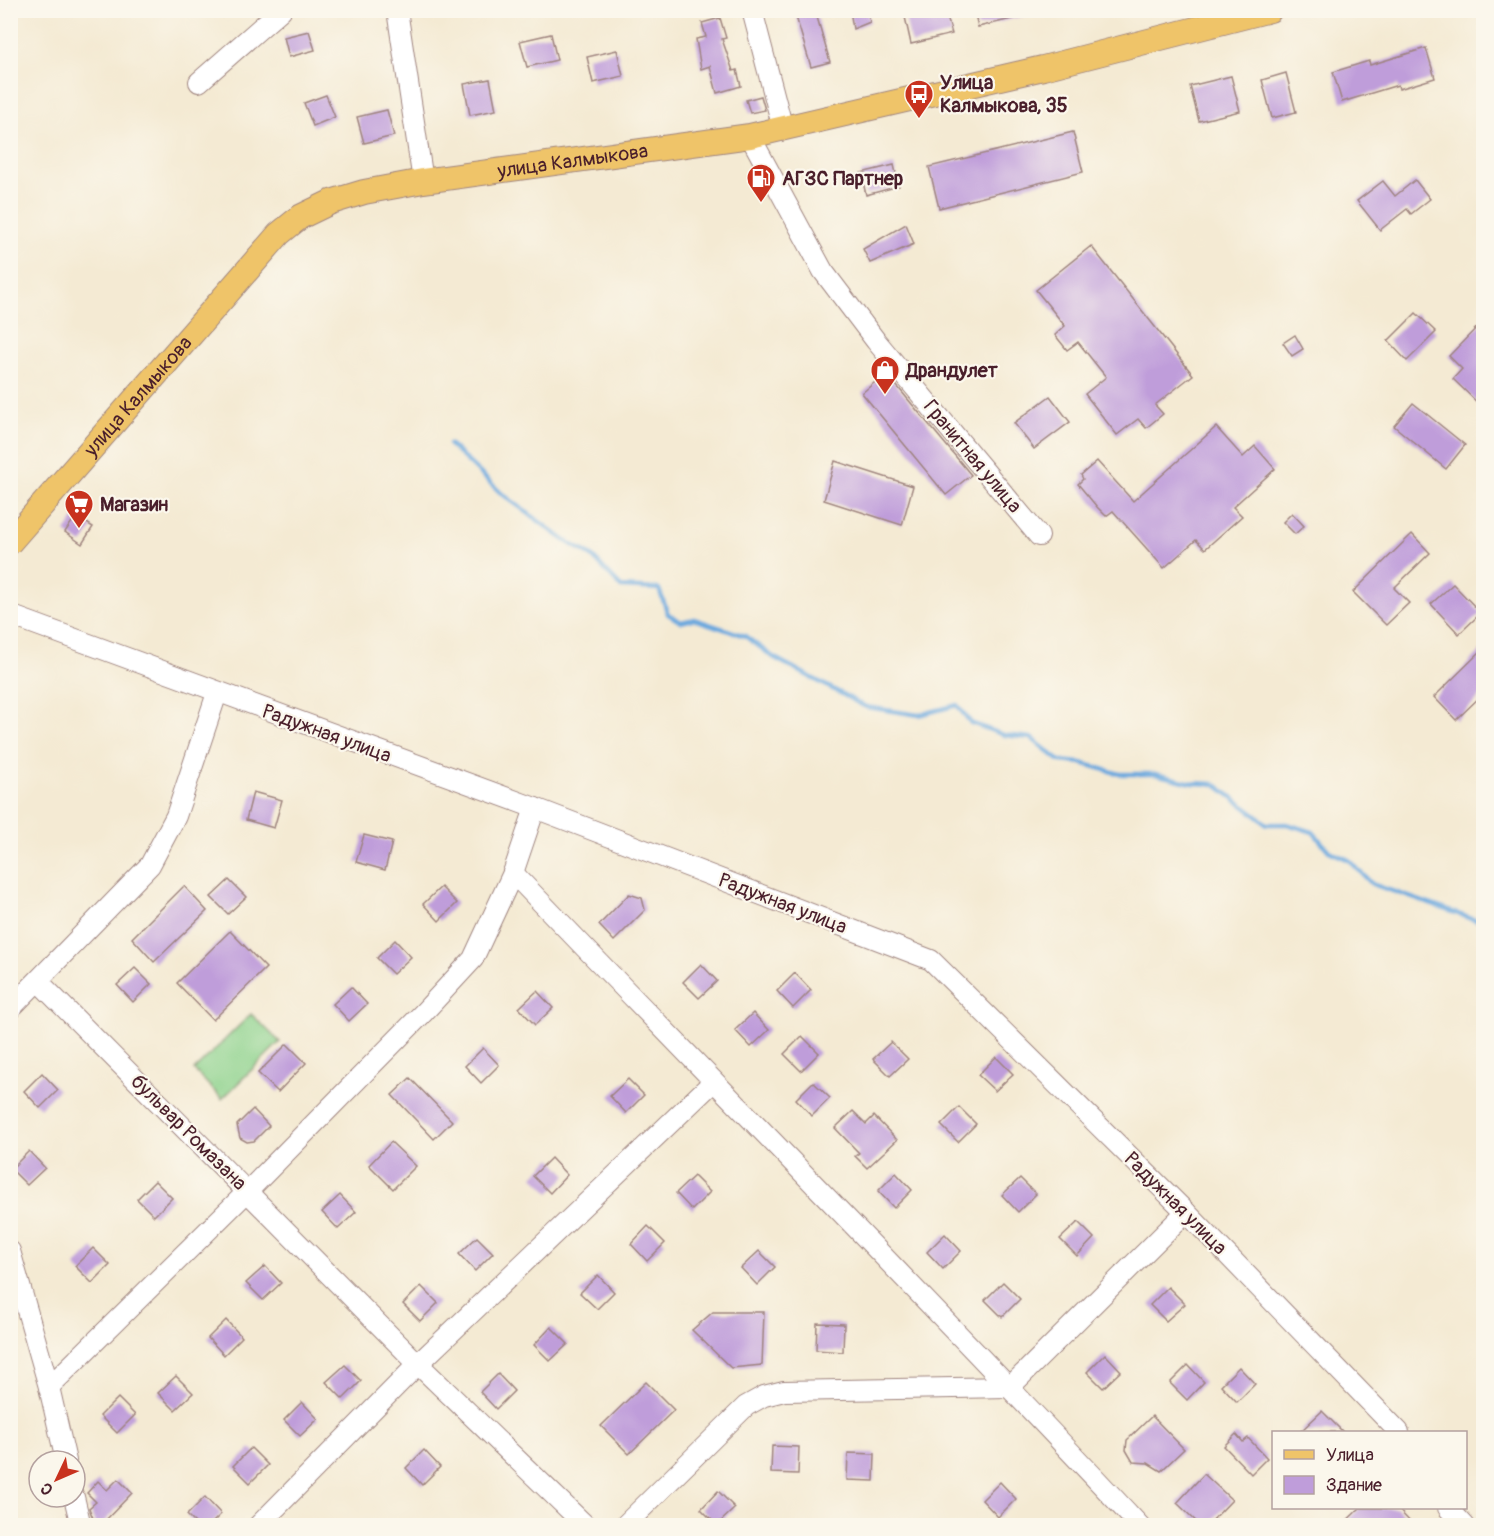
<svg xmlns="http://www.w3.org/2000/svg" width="1494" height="1536" font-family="Pangolin,sans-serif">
<rect width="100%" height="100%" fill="#fbf7ec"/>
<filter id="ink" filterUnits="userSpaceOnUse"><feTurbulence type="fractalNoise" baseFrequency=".0167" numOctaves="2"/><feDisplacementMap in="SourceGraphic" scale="12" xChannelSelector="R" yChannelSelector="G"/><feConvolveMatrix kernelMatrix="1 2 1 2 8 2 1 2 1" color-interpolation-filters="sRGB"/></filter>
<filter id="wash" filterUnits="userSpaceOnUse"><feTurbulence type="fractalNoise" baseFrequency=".008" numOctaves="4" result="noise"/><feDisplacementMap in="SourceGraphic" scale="24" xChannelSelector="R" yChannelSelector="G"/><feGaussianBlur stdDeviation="1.35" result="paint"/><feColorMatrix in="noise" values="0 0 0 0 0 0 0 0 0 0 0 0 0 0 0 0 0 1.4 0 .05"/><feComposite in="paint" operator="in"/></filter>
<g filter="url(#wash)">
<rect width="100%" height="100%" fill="#f4ead3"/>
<path fill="#8dd28c" stroke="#6c785c" stroke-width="1.5" d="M251,1014L280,1042L222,1099L194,1070Z"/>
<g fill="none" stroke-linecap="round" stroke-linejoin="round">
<path stroke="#6ca9de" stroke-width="4.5" d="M449,444L501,493L564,540L592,556L621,587L659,589L668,614L681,622L694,619L745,636L773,657L866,707L919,715L957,705L971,723L1004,735L1031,738L1060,761L1081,763L1120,774H1155L1192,783L1215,784L1267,824H1287L1313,832L1329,851L1349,860L1372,884L1484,923"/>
</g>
<g id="blocks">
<g fill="#bf9dda">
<path d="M794,10H815L830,62L811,67Z"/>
<path d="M850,10H867L870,22L853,29Z"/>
<path d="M909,10H945L952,34L911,44L905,17L910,15Z"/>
<path d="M974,10H1027L1028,15L978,27Z"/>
<path d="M720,18L726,38L722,39L733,71L737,70L741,86L717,93L710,66L701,69L696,39L706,37L702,23Z"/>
<path d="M309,31L315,50L289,57L284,37Z"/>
<path d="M551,34L557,60L527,67L520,41Z"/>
<path d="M1426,48L1435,78L1399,89L1398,85L1342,102L1333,72L1369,61L1370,65Z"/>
<path d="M617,50L623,76L593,83L587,57Z"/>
<path d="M1286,73L1296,112L1272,118L1262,80Z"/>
<path d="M1231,76L1240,111L1199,121L1190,86Z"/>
<path d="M490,79L496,110L470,115L464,84Z"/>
<path d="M326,95L335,117L313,126L304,103Z"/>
<path d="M761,96L765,110L750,113L746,100Z"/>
<path d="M387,110L394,136L364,143L357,117Z"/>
<path d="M1073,132L1083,172L939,208L929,167Z"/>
<path d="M894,165L899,186L866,195L861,173Z"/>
<path d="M1415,180L1430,199L1411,214L1407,209L1380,230L1357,201L1383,181L1395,196Z"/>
<path d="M906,224L914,244L870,263L863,249Z"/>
<path d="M1091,246L1193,375L1155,405L1163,414L1146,428L1138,419L1117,435L1085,394L1106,377L1078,342L1067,350L1055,335L1065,326L1036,290Z"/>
<path d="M1416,313L1436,332L1407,361L1388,341Z"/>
<path d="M1484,320V409L1453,379L1462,369L1449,356Z"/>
<path d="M1295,335L1303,349L1292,356L1283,343Z"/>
<path d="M886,373L971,475L946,495L862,393Z"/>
<path d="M1050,396L1070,422L1034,449L1014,423Z"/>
<path d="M1413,403L1465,445L1446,469L1394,426Z"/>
<path d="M1216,427L1243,457L1255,446L1275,469L1233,507L1242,516L1205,549L1196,540L1164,568L1113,511L1106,516L1097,507L1078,484L1083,479L1081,475L1097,461L1133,501Z"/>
<path d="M835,461L913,486L902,525L824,500Z"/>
<path d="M1292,513L1304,526L1295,534L1283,522Z"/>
<path d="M76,516L93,527L82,544L65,532Z"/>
<path d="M1412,534L1430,553L1394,588L1409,603L1386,625L1353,592Z"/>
<path d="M1453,584L1481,613L1459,634L1431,604Z"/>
<path d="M1484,648V693L1456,720L1434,697Z"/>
<path d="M253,792L282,800L274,828L246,820Z"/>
<path d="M364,835L392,842L385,870L356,862Z"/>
<path d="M229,880L246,897L228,914L211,897Z"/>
<path d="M184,886L207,911L154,962L132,938Z"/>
<path d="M441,887L457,903L439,921L423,904Z"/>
<path d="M629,894L642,898L645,910L614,941L599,925Z"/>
<path d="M230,931L266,968L213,1020L177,983Z"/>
<path d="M395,940L411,957L393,974L377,958Z"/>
<path d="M701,964L717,981L699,998L683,982Z"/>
<path d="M135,968L151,984L133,1002L117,985Z"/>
<path d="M795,973L811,990L793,1008L777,991Z"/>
<path d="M351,987L367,1004L349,1021L333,1004Z"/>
<path d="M537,991L553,1008L535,1025L519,1008Z"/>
<path d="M753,1013L769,1030L751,1047L735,1030Z"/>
<path d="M802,1036L819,1053L801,1071L784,1054Z"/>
<path d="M891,1042L908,1059L890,1076L873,1059Z"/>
<path d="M287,1044L306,1063L278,1092L258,1073Z"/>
<path d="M483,1048L499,1065L481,1083L465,1066Z"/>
<path d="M996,1057L1013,1074L995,1091L978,1075Z"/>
<path d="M42,1073L58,1090L40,1108L24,1091Z"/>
<path d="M410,1078L452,1121L434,1139L392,1095Z"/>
<path d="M628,1079L644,1095L626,1113L610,1096Z"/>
<path d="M813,1082L830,1098L812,1116L796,1099Z"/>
<path d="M959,1107L976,1124L958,1142L941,1125Z"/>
<path d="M253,1109L269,1126L254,1141L247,1142L240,1138L237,1125Z"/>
<path d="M853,1111L866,1124L874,1116L897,1140L867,1168L855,1156L859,1153L835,1128Z"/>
<path d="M391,1142L416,1166L393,1189L369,1165Z"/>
<path d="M29,1151L45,1168L27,1185L11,1169Z"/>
<path d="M551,1158L567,1175L550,1193L533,1176Z"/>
<path d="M896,1173L912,1190L894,1208L878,1191Z"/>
<path d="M694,1176L710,1192L692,1210L676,1193Z"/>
<path d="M1020,1178L1036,1194L1018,1212L1002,1195Z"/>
<path d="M155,1181L172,1198L154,1216L137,1199Z"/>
<path d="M340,1195L356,1212L338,1229L322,1212Z"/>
<path d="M1078,1222L1094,1238L1077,1256L1060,1239Z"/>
<path d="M648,1226L665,1243L647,1261L631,1244Z"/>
<path d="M945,1234L961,1251L943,1269L927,1252Z"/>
<path d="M477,1237L493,1253L475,1271L459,1254Z"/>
<path d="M93,1248L110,1265L92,1283L75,1266Z"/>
<path d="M759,1251L775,1267L757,1285L741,1268Z"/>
<path d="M265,1266L281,1283L263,1300L246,1283Z"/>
<path d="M598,1275L614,1292L597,1309L580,1293Z"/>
<path d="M1003,1282L1020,1299L1002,1317L985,1300Z"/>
<path d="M421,1286L438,1303L420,1321L403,1304Z"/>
<path d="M1168,1287L1185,1304L1166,1321L1150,1305Z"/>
<path d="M713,1312H764L762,1365L731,1368L692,1330Z"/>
<path d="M226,1320L242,1337L224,1355L208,1338Z"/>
<path d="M817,1323L844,1324L843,1352L816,1350Z"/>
<path d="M551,1327L568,1344L550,1361L534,1345Z"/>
<path d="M1105,1354L1121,1371L1103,1388L1087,1372Z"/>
<path d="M345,1365L361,1381L343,1399L326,1382Z"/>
<path d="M1188,1365L1204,1382L1187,1400L1170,1383Z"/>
<path d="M1239,1367L1255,1384L1237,1402L1221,1385Z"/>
<path d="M498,1374L514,1391L496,1409L480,1392Z"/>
<path d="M176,1376L193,1393L175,1410L158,1393Z"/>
<path d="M646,1382L674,1410L629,1454L601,1426Z"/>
<path d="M118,1398L135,1415L117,1433L100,1416Z"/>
<path d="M302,1402L318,1419L300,1436L284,1420Z"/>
<path d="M1322,1411L1343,1432H1300Z"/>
<path d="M1152,1416L1184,1449L1161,1471L1148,1463L1133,1462L1126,1450L1127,1440Z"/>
<path d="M1236,1434L1243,1442L1248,1438L1267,1458L1251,1474L1224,1446Z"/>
<path d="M772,1446L799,1447L798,1474L771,1473Z"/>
<path d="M251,1448L268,1465L250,1483L233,1466Z"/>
<path d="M424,1450L440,1467L422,1485L406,1468Z"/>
<path d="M848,1453L875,1454L874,1481L847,1480Z"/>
<path d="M1204,1474L1232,1500L1207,1526H1201L1177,1503Z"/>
<path d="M118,1479L132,1493L100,1526H96L89,1508L96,1502L87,1493L98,1481L107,1490Z"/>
<path d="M1000,1482L1016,1499L998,1517L982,1500Z"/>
<path d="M718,1491L735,1508L717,1525L701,1509Z"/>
<path d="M205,1497L221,1514L209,1526H198L187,1515Z"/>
<path d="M1360,1508H1397L1414,1526H1341Z"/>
</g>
</g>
</g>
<g filter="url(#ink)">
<use href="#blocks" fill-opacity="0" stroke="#9f847f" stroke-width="1.5"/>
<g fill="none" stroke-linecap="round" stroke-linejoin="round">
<g stroke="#9f847f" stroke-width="22">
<g id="minor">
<path d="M397,10L423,181"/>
<path d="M752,10L783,129"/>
<path d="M199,82L281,10"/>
<path d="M750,136L823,271L876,341L1039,536"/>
<path d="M10,615L535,808L931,960L1186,1212L1399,1432"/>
<path d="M513,873C722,1091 934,1305 1140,1526"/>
<path d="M39,982L418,1364L586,1526"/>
<path d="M10,1009L150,865L176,816L217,693"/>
<path d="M10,1251L49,1387L66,1461"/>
<path d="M49,1387L248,1191L424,1012L473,959L513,873L535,808"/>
<path d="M74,1497L81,1526"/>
<path d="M1448,1508L1465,1526"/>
<path d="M258,1526L418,1364L713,1082"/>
<path d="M624,1526L746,1406L764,1396L784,1391L1010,1387L1186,1212"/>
</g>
</g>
<g stroke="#9f847f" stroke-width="26">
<g id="major">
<path id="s1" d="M10,542L279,234L300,217L331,202L364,192L423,181L750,136L1043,68L1270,10"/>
</g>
</g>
<use href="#minor" stroke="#fff" stroke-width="20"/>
<use href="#major" stroke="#efc469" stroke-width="24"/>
</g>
</g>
<defs>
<g id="bus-pin" transform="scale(1.5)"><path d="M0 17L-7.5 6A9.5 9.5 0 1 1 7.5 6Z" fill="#c8321e" stroke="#fbf7ec"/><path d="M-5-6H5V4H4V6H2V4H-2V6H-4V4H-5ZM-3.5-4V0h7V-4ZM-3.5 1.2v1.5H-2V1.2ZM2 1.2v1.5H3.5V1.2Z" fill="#fff"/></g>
<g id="fuel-pin" transform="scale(1.5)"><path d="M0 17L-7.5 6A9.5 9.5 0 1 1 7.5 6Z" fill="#c8321e" stroke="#fbf7ec"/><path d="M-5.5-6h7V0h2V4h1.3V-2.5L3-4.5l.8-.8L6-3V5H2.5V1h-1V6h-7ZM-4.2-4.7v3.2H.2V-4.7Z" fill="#fff"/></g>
<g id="shop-pin" transform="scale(1.5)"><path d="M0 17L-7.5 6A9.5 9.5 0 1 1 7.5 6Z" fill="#c8321e" stroke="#fbf7ec"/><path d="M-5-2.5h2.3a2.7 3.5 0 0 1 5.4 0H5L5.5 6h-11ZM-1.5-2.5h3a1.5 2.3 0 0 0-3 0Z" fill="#fff"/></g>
<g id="supermarket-pin" transform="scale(1.5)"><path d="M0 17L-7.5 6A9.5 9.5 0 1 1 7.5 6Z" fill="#c8321e" stroke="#fbf7ec"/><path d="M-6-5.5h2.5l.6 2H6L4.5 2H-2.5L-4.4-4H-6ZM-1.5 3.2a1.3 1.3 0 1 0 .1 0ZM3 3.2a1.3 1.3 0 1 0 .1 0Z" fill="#fff"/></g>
</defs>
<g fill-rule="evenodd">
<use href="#bus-pin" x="919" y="94"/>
<use href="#fuel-pin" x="761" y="178"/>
<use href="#shop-pin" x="885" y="370"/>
<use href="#supermarket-pin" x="79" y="504"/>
</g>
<g text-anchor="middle" stroke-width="4.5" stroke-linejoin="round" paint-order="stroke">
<g font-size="20" font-weight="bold" fill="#4a1f2b" stroke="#fbf7ec" text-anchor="start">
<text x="940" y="89">Улица<tspan x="940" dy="23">Калмыкова, 35</tspan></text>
<text x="782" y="185">АГЗС Партнер</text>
<text x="906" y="377">Драндулет</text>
<text x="100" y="511">Магазин</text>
</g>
<g font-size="20" fill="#4a1f2b" stroke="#fbf7ec">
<text dy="7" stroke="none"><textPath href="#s1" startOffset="716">улица Калмыкова</textPath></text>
<text dy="7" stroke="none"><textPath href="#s1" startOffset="194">улица Калмыкова</textPath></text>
<text transform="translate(973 456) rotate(50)" y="7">Гранитная улица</text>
<text transform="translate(327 733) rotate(20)" y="7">Радужная улица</text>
<text transform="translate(783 903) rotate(21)" y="7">Радужная улица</text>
<text transform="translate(189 1132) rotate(45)" y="7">бульвар Ромазана</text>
<text transform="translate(1176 1203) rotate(45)" y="7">Радужная улица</text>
</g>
</g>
<rect width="1494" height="1536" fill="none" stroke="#fbf7ec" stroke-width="36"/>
<rect x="1272" y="1431" width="195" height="78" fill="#fbf7ec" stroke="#b4a19f" stroke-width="1.5"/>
<rect x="1284" y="1450" width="30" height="9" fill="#efc469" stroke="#b4a19f" stroke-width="1.5"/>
<text x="1326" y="1461" font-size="18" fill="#4a1f2b">Улица</text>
<rect x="1284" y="1476" width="30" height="18" fill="#bf9dda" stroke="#b4a19f" stroke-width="1.5"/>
<text x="1326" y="1491" font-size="18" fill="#4a1f2b">Здание</text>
<g transform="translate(57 1479) rotate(226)"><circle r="28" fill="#fbf7ec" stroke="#b4a19f" stroke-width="1.5"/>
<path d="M0-4.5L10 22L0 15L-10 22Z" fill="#c8321e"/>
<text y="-9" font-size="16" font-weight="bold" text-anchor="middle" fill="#4a1f2b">С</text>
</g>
</svg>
